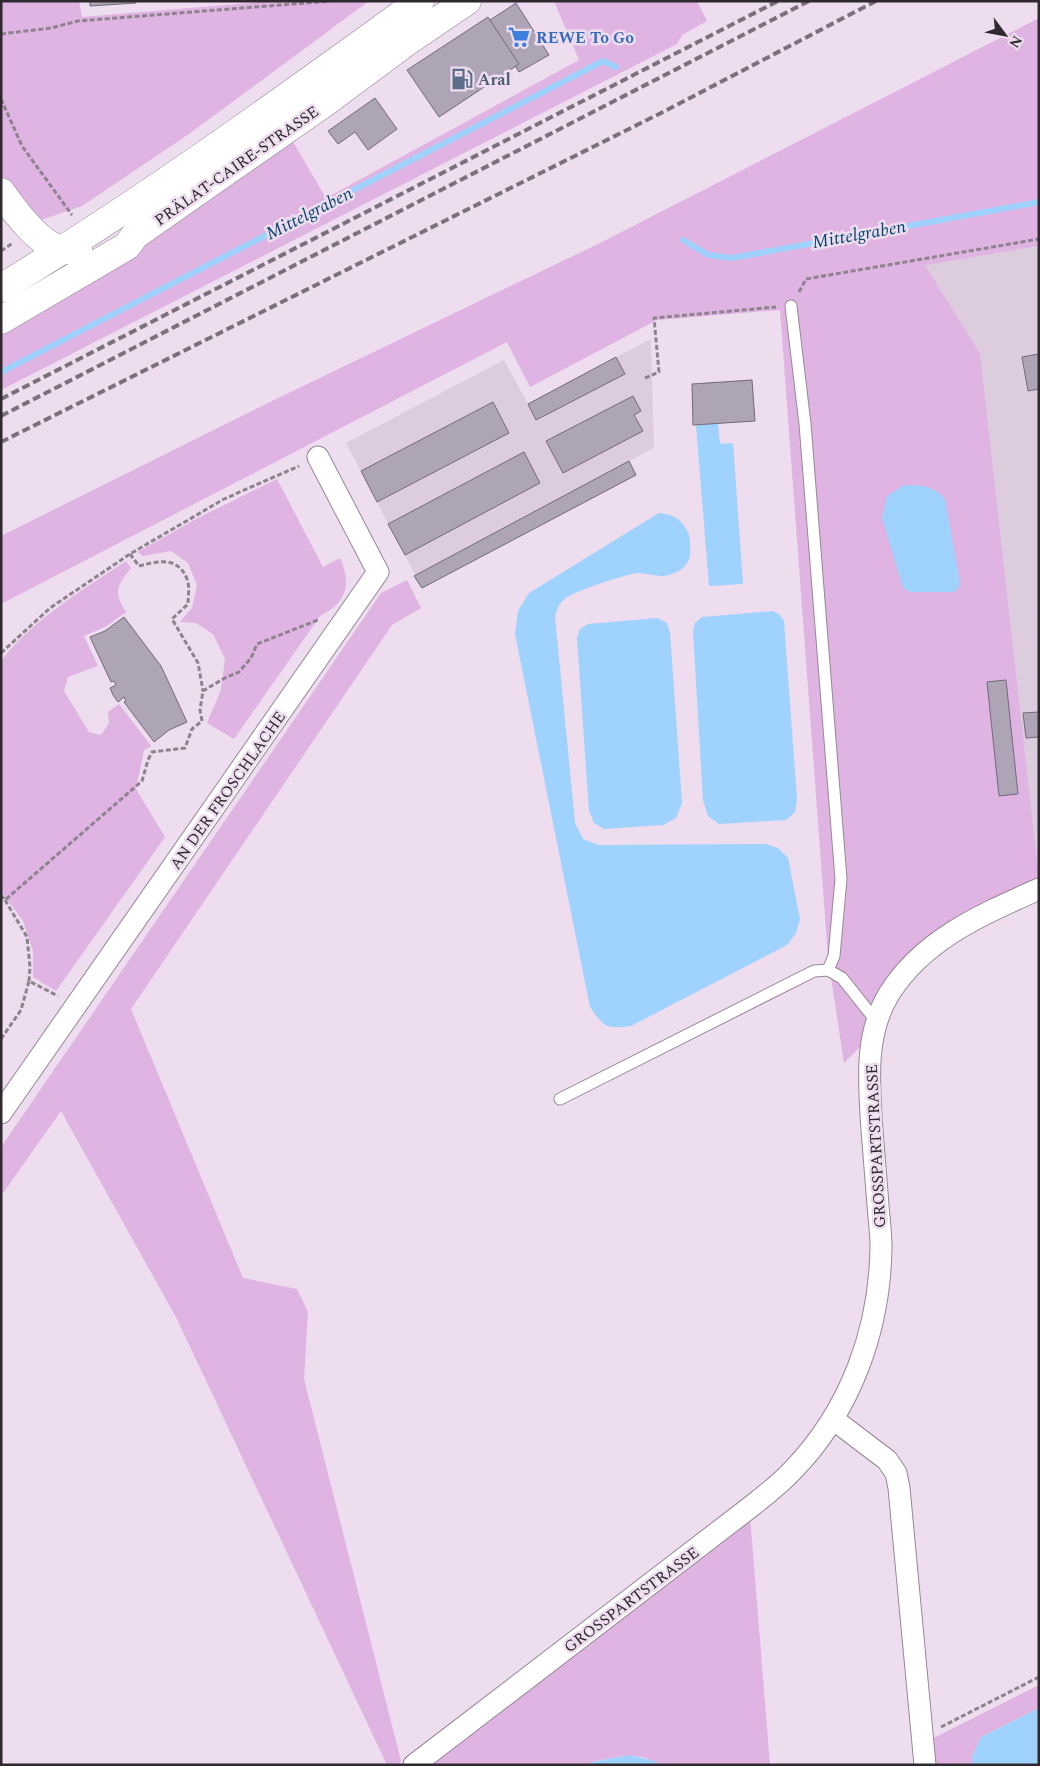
<svg xmlns="http://www.w3.org/2000/svg" width="1040" height="1766" font-family="Spectral,serif">
<rect width="100%" height="100%" fill="#edddee"/>
<g fill="#dcccde">
<path d="M1039,246V880L925,264Z"/>
<path d="M651,339L654,448L629,461L636,475L422,588L346,443L504,360L528,404Z"/>
</g>
<g fill="#dfb3e2">
<path d="M1,1H79L82,17L274,1H369L189,134L82,206L38,221L24,208L1,176Z"/>
<path d="M554,1H697L707,21L682,35L677,44L1,390V334L137,248L292,140L326,198L579,60Z"/>
<path d="M1039,18V246L925,265L980,354L1039,880L927,940L863,1044L844,1063L828,957L780,310L657,320L530,387L507,342L1,604V536L270,402L600,243Z"/>
<path d="M277,479L323,567L340,558C347,573 350,591 337,604C333,609 326,612 320,616L234,739L207,723L221,690L225,659L213,634L196,623L180,622L192,608L197,585L188,563L171,551L143,556L138,552L196,519Z"/>
<path d="M126,561L131,568C117,586 113,592 126,612L105,627L84,636L98,666L68,677L64,691L89,732L101,735L109,723L108,712L119,704L151,746L144,750L136,789L165,837L56,991L33,977V951L23,921L1,891V661C35,618 81,591 126,561Z"/>
<path d="M407,580L421,608L392,625L131,1009L243,1278L297,1289L308,1312L304,1379L401,1761L398,1765H387L177,1319L61,1111L1,1196V1147L381,593Z"/>
<path d="M750,1516L770,1765H660C639,1750 615,1757 592,1762L588,1765H426Z"/>
<path d="M1039,1685V1708L981,1737L972,1757L973,1765H932L930,1740Z"/>
</g>
<g fill="#9fd2fd">
<path d="M718,423L720,444L733,443L743,584L709,586L696,425Z"/>
<path d="M904,485C920,485 933,485 945,499L960,583L958,589L953,592H910L903,588L882,518L887,496Z"/>
<path d="M659,513C670,514 679,517 685,527C689,533 690,538 690,545C692,561 685,571 669,575C659,578 648,573 638,573C627,574 574,591 566,598C559,603 557,609 555,617L575,823L583,839L599,845L765,844L778,848L788,858L800,919L796,933L787,945L631,1026C607,1029 604,1028 590,1007L515,634L518,611L529,593Z"/>
<path d="M773,611L780,615L784,621L797,799L795,812L786,820L719,824L708,816L703,800L693,631L695,623L702,617Z"/>
<path d="M657,618L667,623L670,633L682,803L676,818L663,825L604,829L594,823L589,811L577,638L580,629L588,624Z"/>
<path d="M1039,1708V1765H973L972,1757L981,1737Z"/>
<path d="M629,1755L655,1761L660,1765H588L592,1762Z"/>
</g>
<g fill="none" stroke-linecap="round" stroke-linejoin="round">
<g stroke="#9fd2fd" stroke-width="6">
<path d="M683,240L708,255L732,258L1039,202"/>
<path d="M1,372L603,61L616,67"/>
</g>
</g>
<g fill="#ada4b6" stroke="#72697a">
<path d="M90,1H136V3L90,6Z"/>
<path d="M516,3L549,55L519,72L487,22Z"/>
<path d="M488,17L519,64L439,117L407,70Z"/>
<path d="M375,98L397,129L368,150L355,132L338,144L328,131Z"/>
<path d="M1039,354V389L1028,391L1022,357Z"/>
<path d="M616,357L625,374L536,420L528,404Z"/>
<path d="M752,380L755,421L693,425L692,384Z"/>
<path d="M633,396L641,411L634,415L643,431L563,473L546,441Z"/>
<path d="M493,402L509,433L377,502L361,471Z"/>
<path d="M524,452L540,483L405,555L388,524Z"/>
<path d="M629,461L636,475L422,588L414,576Z"/>
<path d="M124,617L161,666L187,722L169,730L154,742L124,702L126,701L124,697L118,702L113,695L110,688L116,685L114,681L111,682L90,637L105,631Z"/>
<path d="M1006,680L1018,794L999,796L987,682Z"/>
<path d="M1039,712V737L1026,738L1023,713Z"/>
</g>
<g fill="none" stroke-linecap="round" stroke-linejoin="round">
<g stroke="#968897" stroke-width="13">
<g id="lane">
<path d="M791,306L805,424L841,879L834,956L828,970"/>
<path d="M560,1099L814,971L828,970L842,978L877,1022"/>
</g>
</g>
<g stroke="#968897" stroke-width="23">
<g id="street">
<path d="M1,1113L378,572L318,457"/>
<path d="M833,1419L887,1460L896,1473L899,1488L925,1765"/>
<path d="M414,1765L753,1505C767,1494 781,1483 793,1470C851,1410 880,1329 881,1247C881,1233 879,1219 878,1205C876,1180 874,1155 872,1130C869,1084 864,1035 889,994C923,939 983,914 1039,889"/>
</g>
</g>
<g stroke="#968897" stroke-width="29">
<g id="secondary">
<path d="M1,192C13,209 40,246 63,250C67,251 74,249 78,249"/>
<path d="M1,288C146,200 283,100 420,1"/>
<path d="M1,320L127,246L135,235L327,101L405,43L467,1"/>
</g>
</g>
<g stroke="#8d828e" stroke-width="3" stroke-dasharray="5 2.5" stroke-linecap="butt">
<path d="M1,34L51,28L78,21L331,1"/>
<path d="M1,99L22,146L72,215"/>
<path d="M1,251L13,243"/>
<path d="M799,292L806,279L1039,239"/>
<path d="M645,378L659,372L654,318L776,307"/>
<path d="M130,554L139,566C158,561 178,556 187,579C190,586 188,596 188,604L172,619L198,663L203,691"/>
<path d="M1,653L50,608L130,554L224,499L299,466"/>
<path d="M1,895L5,900L142,781L148,760L152,752L185,748L192,729L202,721L200,710L203,691L223,679L239,672L251,658L257,644L318,620"/>
<path d="M5,900L27,937L30,967L29,981"/>
<path d="M1,1039L21,1010L29,981L58,996"/>
<path d="M941,1727L1039,1677"/>
</g>
<use href="#lane" stroke="#fff" stroke-width="11"/>
<use href="#street" stroke="#fff" stroke-width="21"/>
<use href="#secondary" stroke="#fff" stroke-width="28"/>
<g stroke="#7b717c" stroke-width="4" stroke-dasharray="8 4" stroke-linecap="butt">
<path d="M1,399L778,1"/>
<path d="M1,416L809,1"/>
<path d="M1,442L663,112L876,1"/>
</g>
</g>
<defs>
<g id="supermarket-bare" transform="scale(1.725)"><path d="M-6-5.5h2.5l.6 2H6L4.5 2H-2.5L-4.4-4H-6ZM-1.5 3.2a1.3 1.3 0 1 0 .1 0ZM3 3.2a1.3 1.3 0 1 0 .1 0Z" fill="#3f7fe0" stroke="#edddee" stroke-width="2.5" paint-order="stroke"/></g>
<g id="fuel-bare" transform="scale(1.725)"><path d="M-5.5-6h7V0h2V4h1.3V-2.5L3-4.5l.8-.8L6-3V5H2.5V1h-1V6h-7ZM-4.2-4.7v3.2H.2V-4.7Z" fill="#5c6f8a" stroke="#edddee" stroke-width="2.5" paint-order="stroke"/></g>
</defs>
<g fill-rule="evenodd">
<use href="#supermarket-bare" x="519" y="37"/>
<use href="#fuel-bare" x="462" y="79"/>
</g>
<g text-anchor="middle" stroke-width="5" stroke-linejoin="round" paint-order="stroke">
<g font-size="16" font-weight="bold" fill="#366cbe" stroke="#edddee" text-anchor="start">
<text x="536" y="43">REWE To Go</text>
</g>
<g font-size="16" font-weight="bold" fill="#4e5e75" stroke="#edddee" text-anchor="start">
<text x="478" y="85">Aral</text>
</g>
<g font-size="16" fill="#2f292f" stroke="#edddee">
<text transform="translate(236 165) rotate(-35)" y="6">PRÄLAT-CAIRE-STRASSE</text>
<text transform="translate(227 790) rotate(-55)" y="6">AN DER FROSCHLACHE</text>
<text transform="translate(875 1146) rotate(-93)" y="6">GROSSPARTSTRASSE</text>
<text transform="translate(631 1599) rotate(-37)" y="6">GROSSPARTSTRASSE</text>
</g>
<g font-size="18" font-style="italic" fill="#07456c" stroke="#edddee">
<text transform="translate(309 213) rotate(-27)" y="6">Mittelgraben</text>
<text transform="translate(859 234) rotate(-10)" y="6">Mittelgraben</text>
</g>
</g>
<rect width="1040" height="1766" fill="none" stroke="#2f292f" stroke-width="5"/>
<g transform="translate(1005 35) rotate(122)" stroke="#edddee" stroke-width="4" paint-order="stroke">
<path d="M0-4L9 19L0 12L-9 19Z" fill="#2f292f"/>
<text y="-8" font-size="14" font-weight="bold" text-anchor="middle" fill="#2f292f">N</text>
</g>
</svg>
